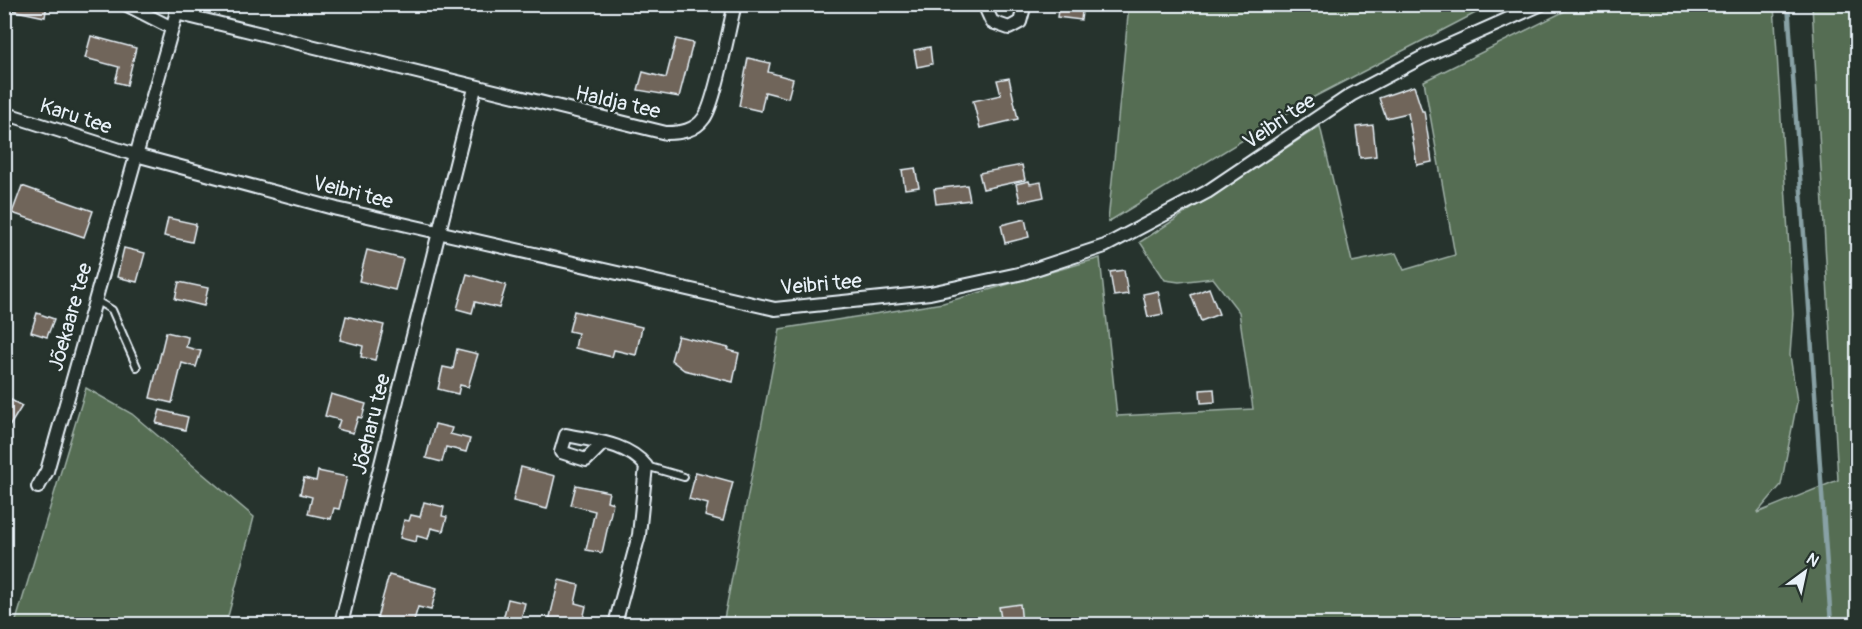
<svg xmlns="http://www.w3.org/2000/svg" width="1862" height="629" font-family="Pangolin,sans-serif">
<rect width="100%" height="100%" fill="#26332d"/>
<filter id="ink" filterUnits="userSpaceOnUse"><feTurbulence type="fractalNoise" baseFrequency=".0167" numOctaves="2"/><feDisplacementMap in="SourceGraphic" scale="12" xChannelSelector="R" yChannelSelector="G"/><feConvolveMatrix kernelMatrix="1 2 1 2 8 2 1 2 1" color-interpolation-filters="sRGB"/></filter>
<g filter="url(#ink)">
<g fill="#556d53" stroke="#9eafa6" stroke-width="1.5">
<path d="M1129,5V4L1491,5L1314,97L1108,222Z"/>
<path d="M1577,5H1774L1793,314L1790,355L1797,402L1781,485L1757,513L1838,480L1812,5H1857V624H723L780,329L943,303L1100,258L1117,416L1253,409L1239,312L1213,278L1179,282L1165,280L1140,242L1320,126L1352,262L1396,253L1404,270L1455,255L1424,81Z"/>
<path d="M86,388L132,414L254,517L226,624H15Z"/>
</g>
<g fill="none" stroke-linecap="round" stroke-linejoin="round">
<path stroke="#88a1a5" stroke-width="4.5" d="M1788,4L1831,624"/>
</g>
<g fill="#70655a" stroke="#e8f1f8" stroke-width="1.5">
<path d="M12,4H47L45,17L11,10Z"/>
<path d="M1059,4H1083L1081,20L1057,17Z"/>
<path d="M91,36L136,48L127,85L115,82L119,67L85,58Z"/>
<path d="M676,39L693,43L679,97L638,90L643,72L666,78Z"/>
<path d="M930,47L932,64L917,67L914,50Z"/>
<path d="M748,58L770,63L768,72L793,79L788,98L765,92L761,111L739,106Z"/>
<path d="M1009,78L1018,119L980,128L973,101L1001,95L997,80Z"/>
<path d="M1414,86L1422,111H1424L1432,162L1417,165L1408,113L1386,118L1379,98Z"/>
<path d="M1373,125L1376,156L1360,158L1356,127Z"/>
<path d="M1022,165L1025,180L983,189L979,173Z"/>
<path d="M915,168L919,187L905,189L902,170Z"/>
<path d="M1029,181L1030,184L1041,182L1044,197L1020,202L1016,184Z"/>
<path d="M967,185L970,200L936,204L934,189Z"/>
<path d="M22,186L93,211L84,237L12,213Z"/>
<path d="M168,218L196,224L192,242L164,236Z"/>
<path d="M1025,219L1029,237L1005,243L1001,225Z"/>
<path d="M124,248L145,253L137,282L117,277Z"/>
<path d="M367,250L403,259L395,290L359,281Z"/>
<path d="M1124,270L1128,294L1114,296L1110,272Z"/>
<path d="M467,274L506,285L499,308L475,302L472,313L457,309Z"/>
<path d="M179,282L208,288L204,306L175,299Z"/>
<path d="M1209,288L1219,314L1201,321L1191,295Z"/>
<path d="M1158,291L1163,314L1148,317L1143,294Z"/>
<path d="M574,311L642,327L636,355L614,350L612,357L575,348L578,333L569,331Z"/>
<path d="M37,313L54,319L47,337L31,332Z"/>
<path d="M346,316L384,325L375,360L361,357L363,346L340,340Z"/>
<path d="M166,332L188,337L186,347L201,351L196,367L182,363L172,403L150,398Z"/>
<path d="M678,336L729,348L728,350L739,353L733,382L684,370L671,360Z"/>
<path d="M457,349L478,354L468,387L460,385L458,394L438,389L443,367L453,369Z"/>
<path d="M1214,389L1215,402L1201,403L1200,390Z"/>
<path d="M331,394L366,404L362,418L358,417L353,433L337,429L340,420L325,416Z"/>
<path d="M4,396L22,406L4,435Z"/>
<path d="M160,410L188,417L185,430L156,423Z"/>
<path d="M435,424L452,428L450,434L470,439L466,452L446,447L442,462L426,458Z"/>
<path d="M521,467L555,476L547,509L513,501Z"/>
<path d="M318,471L347,477L339,509L334,508L331,519L308,514L312,497L300,494L304,478L316,481Z"/>
<path d="M696,472L733,482L723,521L705,516L708,504L689,499Z"/>
<path d="M576,485L609,492L607,501L613,503L602,553L586,550L595,511L571,505Z"/>
<path d="M424,502L444,507L442,516L447,517L443,531L431,528L428,539L417,536L416,542L400,538L404,520L409,521L411,515L420,517Z"/>
<path d="M389,575L437,588L431,610L418,607L413,624H382L383,619L377,618Z"/>
<path d="M559,580L579,585L575,603L586,606L582,624L549,621Z"/>
<path d="M508,599L525,603L520,624H502Z"/>
<path d="M1020,604L1022,624H1002L999,607Z"/>
</g>
<g fill="none" stroke-linecap="round" stroke-linejoin="round">
<g stroke="#e8f1f8" stroke-width="10">
<g id="service">
<path d="M95,300L112,310L137,367"/>
<path d="M646,466L684,477"/>
</g>
</g>
<g stroke="#e8f1f8" stroke-width="16">
<g id="minor">
<path d="M125,4L172,28"/>
<path d="M988,4L987,11L992,22L1009,28L1020,22L1025,4"/>
<path d="M176,13L666,133C680,133 695,131 704,118C715,104 729,27 735,4"/>
<path d="M4,113L136,155L337,209L775,309L930,293L1023,273L1105,246L1207,192L1351,95L1425,56L1542,4"/>
<path d="M603,443L586,460L561,452L566,435C594,441 627,443 646,466L639,535L615,624"/>
<path d="M38,487L47,471L179,4"/>
<path d="M341,624L475,88"/>
</g>
</g>
<use href="#service" stroke="#26332d" stroke-width="6"/>
<use href="#minor" stroke="#26332d" stroke-width="12"/>
</g>
</g>
<g text-anchor="middle" stroke-width="5" stroke-linejoin="round" paint-order="stroke">
<g font-size="21" fill="#e8f1f8" stroke="#26332d">
<text transform="translate(618 102) rotate(13)" y="7">Haldja tee</text>
<text transform="translate(76 116) rotate(18)" y="7">Karu tee</text>
<text transform="translate(1279 121) rotate(-34)" y="7">Veibri tee</text>
<text transform="translate(353 192) rotate(14)" y="7">Veibri tee</text>
<text transform="translate(821 284) rotate(-5)" y="7">Veibri tee</text>
<text transform="translate(70 317) rotate(-74)" y="7">Jõekaare tee</text>
<text transform="translate(371 424) rotate(-76)" y="7">Jõeharu tee</text>
</g>
</g>
<rect width="1862" height="629" fill="none" stroke="#26332d" stroke-width="24"/>
<rect x="12" y="12" width="1838" height="605" fill="none" stroke="#e8f1f8" stroke-width="2" filter="url(#ink)"/>
<g transform="translate(1805 572) rotate(33)" stroke="#26332d" stroke-width="4.5" paint-order="stroke">
<path d="M0-4.5L10 22L0 15L-10 22Z" fill="#e8f1f8"/>
<text y="-9" font-size="16" font-weight="bold" text-anchor="middle" fill="#e8f1f8">N</text>
</g>
</svg>
